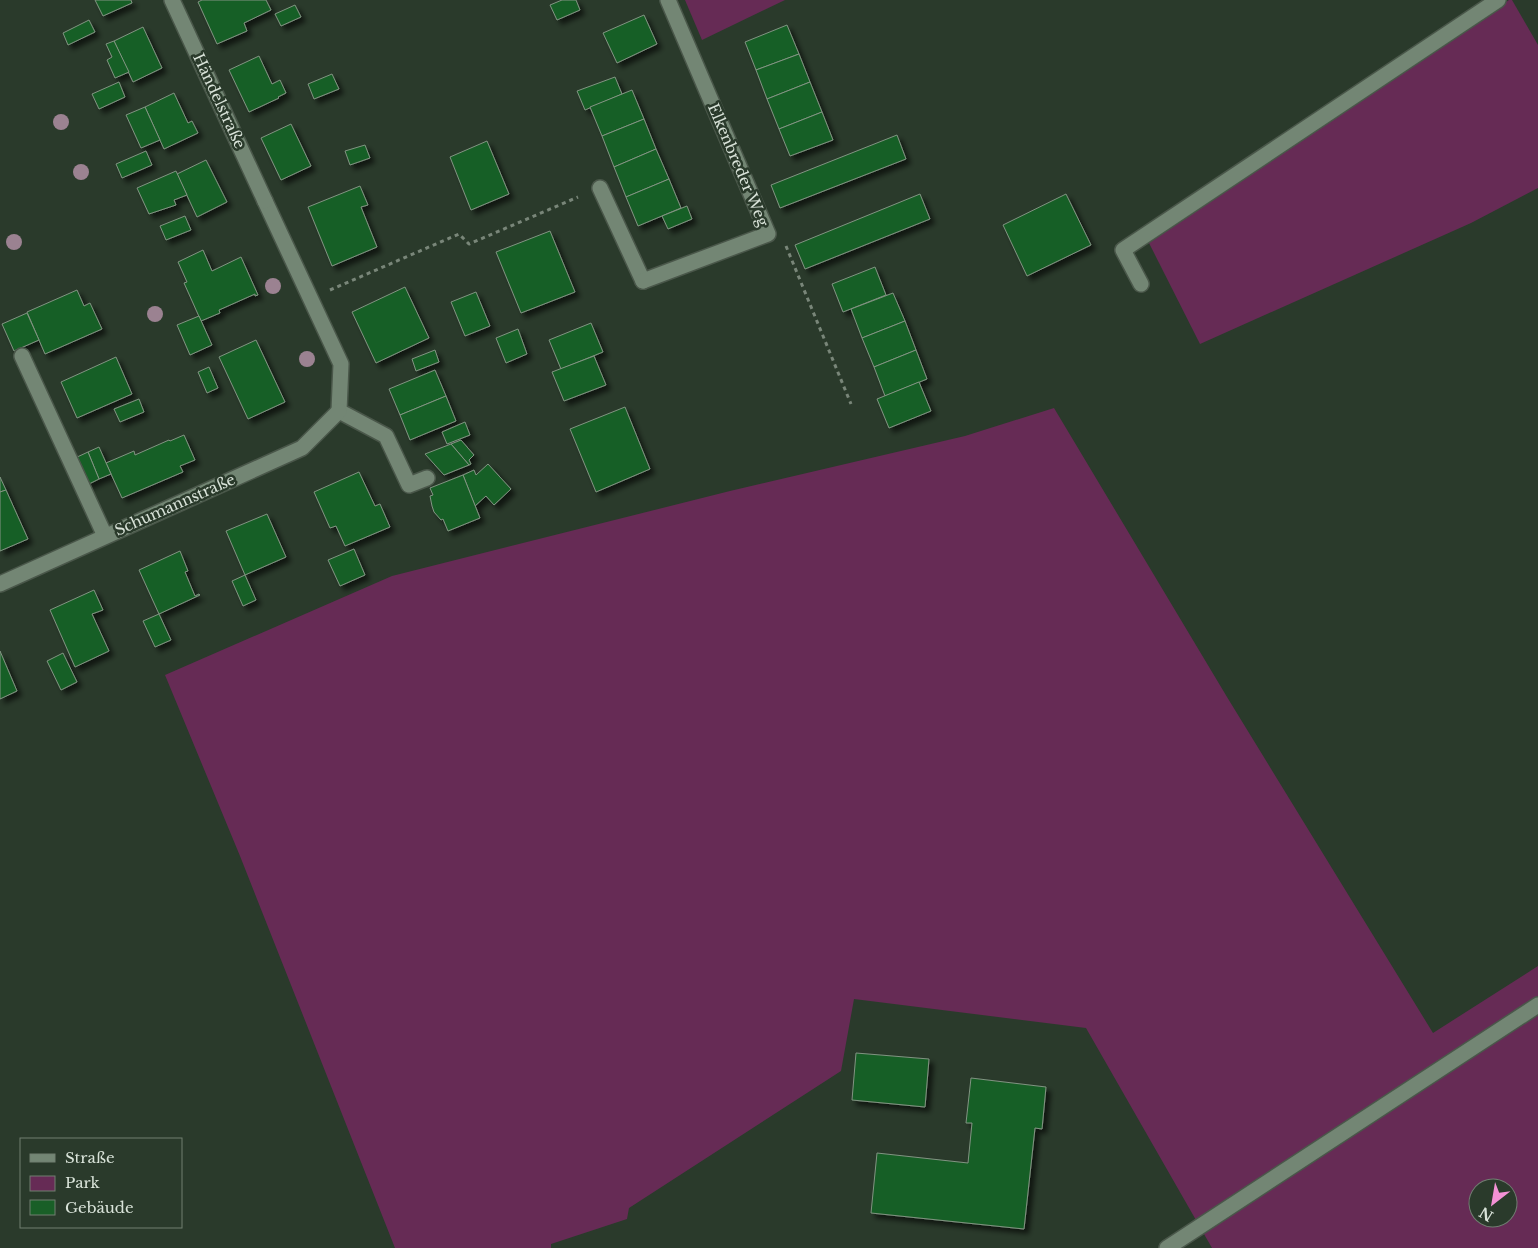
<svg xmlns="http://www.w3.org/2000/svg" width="1538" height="1248" font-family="'Libre Baskerville',serif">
<defs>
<filter id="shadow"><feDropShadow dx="4.5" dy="4.5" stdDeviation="2.5" flood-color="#0009"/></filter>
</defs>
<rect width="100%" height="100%" fill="#2a3a2b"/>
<g fill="#662b55" fill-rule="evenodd">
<path d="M685,0H785L702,40Z"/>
<path d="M1509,0H1512L1538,45V188L1471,223L1200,344L1149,243Z"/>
<path d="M1054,408L1227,697L1433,1033L1538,966V1248H1212L1086,1028L854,999L841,1071L629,1208L627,1219L551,1244V1248H395L240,856L165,675L392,576L730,491L965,436ZM1478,1188H1508V1218H1478Z"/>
</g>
<g fill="#195f27" stroke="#819482" filter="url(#shadow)">
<path d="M95,0H131L132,3L103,16Z"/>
<path d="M202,0H266L271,10L244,23L247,31L217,44L198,2Z"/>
<path d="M562,0H576L580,10L557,20L550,5Z"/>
<path d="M295,5L301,17L281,26L275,14Z"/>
<path d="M644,15L657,44L617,63L603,33Z"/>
<path d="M89,20L95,32L68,45L63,33Z"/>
<path d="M787,25L799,54L756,70L745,42Z"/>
<path d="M143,27L162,68L133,82L114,41Z"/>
<path d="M114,41L129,72L115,78L107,60L112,57L106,44Z"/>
<path d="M799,54L810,82L767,99L756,70Z"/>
<path d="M259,56L272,84L280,80L286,93L278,97L279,98L249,112L229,70Z"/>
<path d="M332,74L339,89L314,99L308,84Z"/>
<path d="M615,77L622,94L585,110L577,91Z"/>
<path d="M119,82L125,97L99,109L92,94Z"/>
<path d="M810,82L822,112L779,129L767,99Z"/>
<path d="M632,90L644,119L602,136L590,107Z"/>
<path d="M174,93L188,123L192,121L198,133L164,149L145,107Z"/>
<path d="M145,107L160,140L141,148L126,115Z"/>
<path d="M822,112L833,140L790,156L779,129Z"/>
<path d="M644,119L656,149L614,167L602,136Z"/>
<path d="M291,124L311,166L281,180L261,138Z"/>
<path d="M897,135L906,159L780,208L771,185Z"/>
<path d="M487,141L509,194L471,210L450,157Z"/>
<path d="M365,145L370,158L350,165L345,151Z"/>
<path d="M656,149L669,179L626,197L614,167Z"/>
<path d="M146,151L152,165L122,178L116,164Z"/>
<path d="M206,160L227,202L197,217L177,174Z"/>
<path d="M176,171L187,195L174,200L176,205L149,214L137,188Z"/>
<path d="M669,179L681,208L638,226L626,197Z"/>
<path d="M360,186L368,205L361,207L377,247L332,266L308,207Z"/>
<path d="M920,194L930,219L805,269L795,245Z"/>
<path d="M1066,194L1091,245L1027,276L1003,225Z"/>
<path d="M687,206L692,219L668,229L662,216Z"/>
<path d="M185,216L191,230L166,240L160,226Z"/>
<path d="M550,231L575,292L521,313L496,252Z"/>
<path d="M203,250L212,271L241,257L258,295L255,296V294L219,310L220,313L201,321L184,283L187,282L178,262Z"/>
<path d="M875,267L886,295L843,312L832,284Z"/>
<path d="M405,287L429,338L376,363L352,312Z"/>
<path d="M77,290L84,306L90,303L102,329L45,354L27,312Z"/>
<path d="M476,292L490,326L465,336L451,302Z"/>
<path d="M893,293L905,321L862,338L851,309Z"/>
<path d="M27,313L39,340L14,351L2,324Z"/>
<path d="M199,316L212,345L190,355L177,325Z"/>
<path d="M905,321L916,350L874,367L862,338Z"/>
<path d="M591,323L603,352L561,369L549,340Z"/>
<path d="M518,329L527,354L506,363L496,338Z"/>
<path d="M256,340L285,402L248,419L219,357Z"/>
<path d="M435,350L439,362L416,371L412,359Z"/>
<path d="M916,350L927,379L885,396L874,367Z"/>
<path d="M594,356L606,385L564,401L552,372Z"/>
<path d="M116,357L132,394L77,418L61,382Z"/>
<path d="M209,367L218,388L207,393L198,372Z"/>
<path d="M435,370L446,396L400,415L389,389Z"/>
<path d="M919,382L931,411L889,428L877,399Z"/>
<path d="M446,396L456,421L410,440L400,415Z"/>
<path d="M139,399L144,412L120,422L114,409Z"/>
<path d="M625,407L650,469L596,492L570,429Z"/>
<path d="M465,422L470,435L447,444L442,432Z"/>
<path d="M184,435L195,460L180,466L183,472L122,498L106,463L134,451L135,455L169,440L170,441Z"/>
<path d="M461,440L474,455L469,460L471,464L469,465L451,444Z"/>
<path d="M451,444L469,465L444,475L425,454Z"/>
<path d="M99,447L111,474L99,479L88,452Z"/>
<path d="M88,452L99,479L87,485L75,458Z"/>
<path d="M488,464L511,489L494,505L486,496L475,506L463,475L474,470L476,475Z"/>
<path d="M359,472L375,506L380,504L390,527L345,546L336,526L330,528L314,492Z"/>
<path d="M463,475L480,518L448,531L443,519L441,520L434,512L432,506L430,496L433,495L430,488Z"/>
<path d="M0,477L6,490L0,492Z"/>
<path d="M6,490L28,539L0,551V492Z"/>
<path d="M267,514L286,557L245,575L226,531Z"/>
<path d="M354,549L365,575L340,586L328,560Z"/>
<path d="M180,551L188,571L185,572L195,596L199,594L200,595L159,614L139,570Z"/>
<path d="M245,575L256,600L243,606L232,581Z"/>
<path d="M94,590L103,610L92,614L109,651L75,667L50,610Z"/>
<path d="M159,614L171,640L155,647L143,621Z"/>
<path d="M0,651L17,691L0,699Z"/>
<path d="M63,653L77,682L61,690L47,661Z"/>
<path d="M856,1053L929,1059L925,1107L852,1100Z"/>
<path d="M971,1078L1046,1087L1042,1129L1035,1128L1024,1229L871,1213L877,1153L968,1163L972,1123H966Z"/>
</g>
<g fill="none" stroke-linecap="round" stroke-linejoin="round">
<g stroke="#4a574a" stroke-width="18">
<g id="service">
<path d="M600,188L643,281"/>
<path d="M265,201L341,364L339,411L386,436L409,485L427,478"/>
<path d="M1141,284L1123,250L1498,0"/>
<path d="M22,356L105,536"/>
<path d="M1167,1248L1538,1005"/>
</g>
</g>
<g stroke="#4a574a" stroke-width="18">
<g id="minor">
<path d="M172,0L265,201"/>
<path d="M643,281L768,234L668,0"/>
<path d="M0,584L302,448L339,411"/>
</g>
</g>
<g stroke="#798679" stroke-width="3" stroke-dasharray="4 4" stroke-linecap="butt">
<path d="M786,246L851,404"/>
<path d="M330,290L459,234L469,244L578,197"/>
</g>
<use href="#service" stroke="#738674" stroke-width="15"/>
<use href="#minor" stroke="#738674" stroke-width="15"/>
</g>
<g fill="#9b8291">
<circle cx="61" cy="122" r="8"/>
<circle cx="81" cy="172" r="8"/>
<circle cx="14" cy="242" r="8"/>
<circle cx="273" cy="286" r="8"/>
<circle cx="155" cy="314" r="8"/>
<circle cx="307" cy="359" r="8"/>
</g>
<g text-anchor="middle" stroke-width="5" stroke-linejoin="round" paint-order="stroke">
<g font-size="15" fill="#d9e3d9" stroke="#2a3a2b">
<text transform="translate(219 101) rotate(65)" y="5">Händelstraße</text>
<text transform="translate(738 165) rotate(67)" y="5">Elkenbreder Weg</text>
<text transform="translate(175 505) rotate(-24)" y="5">Schumannstraße</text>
</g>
</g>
<rect x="20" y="1138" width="162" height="90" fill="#2a3a2b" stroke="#707e71"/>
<rect x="30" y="1154" width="25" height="8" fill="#738674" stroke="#707e71"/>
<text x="65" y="1163" font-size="15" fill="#d9e3d9">Straße</text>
<rect x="30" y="1176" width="25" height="15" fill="#662b55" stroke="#707e71"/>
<text x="65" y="1188" font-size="15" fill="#d9e3d9">Park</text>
<rect x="30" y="1200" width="25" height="15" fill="#195f27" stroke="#707e71"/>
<text x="65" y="1213" font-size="15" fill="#d9e3d9">Gebäude</text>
<g transform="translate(1493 1203) rotate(211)"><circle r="24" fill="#2a3a2b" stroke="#707e71"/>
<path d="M0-4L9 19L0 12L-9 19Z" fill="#f391d5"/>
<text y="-8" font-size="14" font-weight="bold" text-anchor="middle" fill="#d9e3d9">N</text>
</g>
</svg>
